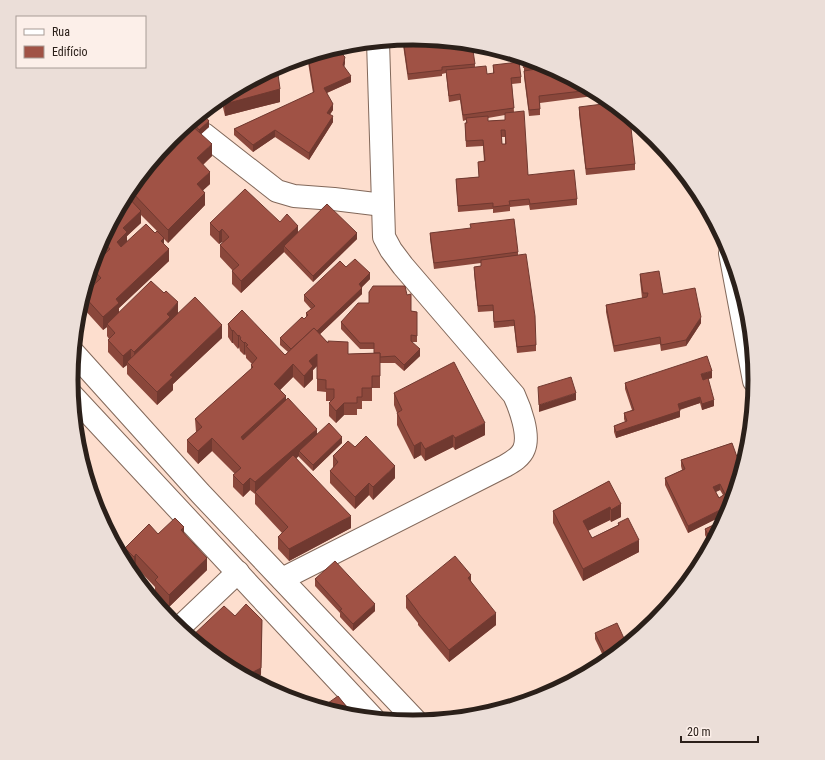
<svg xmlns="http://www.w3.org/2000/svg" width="825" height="760" font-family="'Roboto Condensed',sans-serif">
<rect width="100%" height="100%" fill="#fddece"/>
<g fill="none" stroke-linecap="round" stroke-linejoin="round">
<g stroke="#82685a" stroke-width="24">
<g id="minor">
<path d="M204,134L277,191L294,196L334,199L383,205"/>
<path d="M730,253L754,381"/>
<path d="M73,352L200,493L417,722"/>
<path d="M72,395L373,718"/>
<path d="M282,579L505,466C512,462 521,457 524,449C530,435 520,408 514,395L403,266L391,250L384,237L378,41"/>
<path d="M179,628L238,572"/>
</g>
</g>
<use href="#minor" stroke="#fff" stroke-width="22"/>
</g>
<g fill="#8a473b" fill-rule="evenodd">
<path d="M403,39L475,64V67L487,74H493V65L521,77V83L512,84L514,112L528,175L577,199V205L530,210L529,205L510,207V211L493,213V209L458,212L456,179L479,177L478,162L484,161L483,146L466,147L465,123H466V120L463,121L460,100L449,102L446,73L442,74V76L408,80L403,45ZM505,115V120L488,121V118ZM502,137H505V144H502Z"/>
<path d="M330,49V53L345,63L344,67L351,82L327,93L333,110L330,114L333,122L309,160L275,137L253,152L234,135V129L313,93L307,56Z"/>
<path d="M521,57L544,64L546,65L543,66V68L549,67L601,95L540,103V115L529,116L524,77V68H523Z"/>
<path d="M277,67L280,102L225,116L221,99L217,100L223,96Z"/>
<path d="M579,107L635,164V170L586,175L579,114Z"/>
<path d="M198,116L209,127L201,134L212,156L203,165L210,184L203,190L205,205L168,243L164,239V244L169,261L119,308V312L178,313L222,338L173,384V390L157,405L127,374V365L123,368L108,352V340L109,339L107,336V327L103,330L83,308V295L95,283L91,279V267L104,254L97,247L128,190L171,138ZM141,215L157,231L155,233L127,241V236L141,223Z"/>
<path d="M280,222L298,232L357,239L313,282L284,252L241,293L232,284V271H233L220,257V245L223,243L222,242L219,244L210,235V223Z"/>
<path d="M430,233L518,252V255L536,345V351L517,353L514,326L494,328L493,311L478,312L474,273V267L481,266V263L434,269L430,239Z"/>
<path d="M346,267L370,279L362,287V294L320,334L328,343L348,354L374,353V349H360L341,329V322L411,311L417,312V342H412L420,356L404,371L395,363H380V388H372V401H362V409H357V415H344L336,423L329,416V403L331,401H326V392L317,391V366L313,370V379L304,388L293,377L280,390L286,400L317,434L342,443L313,471L299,457V456L296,458L351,528L289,561L278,549V537L282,533L255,504V494L250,490L243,497L233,487V475L235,474L212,451L198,464L187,452V440L196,432L195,419L251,369V365L252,364L246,358V356L245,354L244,355L240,351L239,347L238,349L233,343H232L228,337V324L285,355L288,352L280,345V338L306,317V313L311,309L304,301V295Z"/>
<path d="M640,274L663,294L701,323L686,346L661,351L660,344L614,352L606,312V305L642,298L640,280Z"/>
<path d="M712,378L708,379L714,406L702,410L700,403L680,410V417L616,438L614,432V426L625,422L624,419V413L632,410L625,389V383Z"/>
<path d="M394,393L485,435L455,450L453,447L425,461L421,455L414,459L397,425V413L394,405Z"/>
<path d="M732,443L728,511V513L688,533L665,485V478L682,470L681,466V460ZM720,490L723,495L719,498L716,492Z"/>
<path d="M355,447L395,478L373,500L369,495L355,509L330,483V471L333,468V456Z"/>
<path d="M609,481L621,517L611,522L610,520L588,531L592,538L618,525V523L639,552L583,581L553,523V511Z"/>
<path d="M724,520L710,545L705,535V529Z"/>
<path d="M184,533L207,570L169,607L155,592V587L136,567L134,569L135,578L125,558V548L158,534Z"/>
<path d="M315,579L375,611L353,631L340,617V613L315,586Z"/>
<path d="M471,581L496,625L449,662L418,625V623L406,608V596Z"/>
<path d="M595,633L627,645L606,662L595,639Z"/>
</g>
<g fill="#703930">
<path d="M345,57V63L343,72V65Z"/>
<path d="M351,76V82L324,94V88Z"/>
<path d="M280,89V102L225,116V104Z"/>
<path d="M221,97V99L217,100Z"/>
<path d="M333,104V110L327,119V113Z"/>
<path d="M333,116V122L309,160V153Z"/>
<path d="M209,121V127L199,136V130Z"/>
<path d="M275,130V137L253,152V145Z"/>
<path d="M212,144V156L197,170V158Z"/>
<path d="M210,172V184L197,196V184Z"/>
<path d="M205,193V205L168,243V230Z"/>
<path d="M141,211V223L127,236V245L117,254V242L123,228Z"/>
<path d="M298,226V238L284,246V252L241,293V281Z"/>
<path d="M222,229V242L219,244V232Z"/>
<path d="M357,233V239L313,282V276Z"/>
<path d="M164,238V250L161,241Z"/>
<path d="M169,249V261L119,308V315L107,324V327L103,330V317L116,299Z"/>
<path d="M370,273V279L359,290V284Z"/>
<path d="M362,288V294L294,359V353Z"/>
<path d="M178,302V315L134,364V352L167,314Z"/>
<path d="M701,317V323L686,346V340Z"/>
<path d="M222,325V338L173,384V390L157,405V392L170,375Z"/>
<path d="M233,330V343H232V331Z"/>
<path d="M239,335V347L238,349V336Z"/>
<path d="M245,342V354L244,355V343Z"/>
<path d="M131,349V361L127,362V365L123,368V356Z"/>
<path d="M420,349V356L404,371V365Z"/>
<path d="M317,354V366L313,370V379L304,388V376L309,361Z"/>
<path d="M293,364V377L274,396V384Z"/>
<path d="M712,371V378L701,381V374Z"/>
<path d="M576,393V400L539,412V405Z"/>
<path d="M286,396V408L241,450V437Z"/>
<path d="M700,397V403L678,410V404Z"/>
<path d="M714,400V406L702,410V404Z"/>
<path d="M344,403V415L336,423V411Z"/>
<path d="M680,411V417L616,438V432Z"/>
<path d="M485,423V435L455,450V438Z"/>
<path d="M317,429V441L299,451V456L256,493L255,492V494V482Z"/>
<path d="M453,435V447L425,461V449Z"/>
<path d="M342,437V443L313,471V465Z"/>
<path d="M212,438V451L198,464V451Z"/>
<path d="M421,442V455L414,459V446Z"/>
<path d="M86,452V458L82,462L80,458Z"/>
<path d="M395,466V478L373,500V487Z"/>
<path d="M250,478V490L243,497V485Z"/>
<path d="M369,483V495L355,509V497Z"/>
<path d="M720,484V490L713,493V487Z"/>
<path d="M621,504V517L611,522V510Z"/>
<path d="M730,505L728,513L688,533V526Z"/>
<path d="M610,507V520L583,533V521Z"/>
<path d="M351,516V528L289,561V549Z"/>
<path d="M184,527V539L181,530Z"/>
<path d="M639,540V552L583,581V569Z"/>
<path d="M136,554V567L134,569V557Z"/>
<path d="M207,558V570L169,607V595Z"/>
<path d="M135,569V578L131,573Z"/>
<path d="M471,575V588L468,578Z"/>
<path d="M375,604V611L353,631V624Z"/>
<path d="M496,613V625L449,662V650Z"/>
<path d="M262,620L261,675L251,680L245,676Z"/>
</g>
<g fill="#a05245" stroke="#703930" fill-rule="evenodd">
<path d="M413,38L472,44L475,64L442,67V70L408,74L403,39Z"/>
<path d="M322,52L342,54L345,57L343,65L351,76L324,88L333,104L327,113L333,116L309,153L275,130L253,145L234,129L314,92L308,56Z"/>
<path d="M522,58L543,64L525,66L524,62H523Z"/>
<path d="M519,62L521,77L511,78L514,108L463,115L460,94L449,96L446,70L486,66L487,74L494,73L493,65Z"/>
<path d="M277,67L280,89L225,104L223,95Z"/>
<path d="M549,67L591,90L539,96L540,109L529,110L524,71Z"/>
<path d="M611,103L630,119L635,164L586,169L579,107Z"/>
<path d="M524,111L528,175L574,170L577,199L530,204L529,199L509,201L510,205L493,207V203L458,206L456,179L479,177L478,162L485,161L483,140L466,141L465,123H467L466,118L488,116V121L505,120V113ZM501,130H505L506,144H502Z"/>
<path d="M203,114L209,121L199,130L192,121L198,116Z"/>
<path d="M189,123L212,144L197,158L210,172L197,184L205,193L168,230L129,189L171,138Z"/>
<path d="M245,189L280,222L287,214L298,226L241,281L232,271L239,265L220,245L229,237L222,229L219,232L210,223Z"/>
<path d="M126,195L141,211L123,228L127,232L117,242L121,247L146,224L155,233L157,231L164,238L161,241L169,249L116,299L119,303L103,317L83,295L101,278L91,267L110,249L102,240Z"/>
<path d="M327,204L357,233L313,276L284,246Z"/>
<path d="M514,219L518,252L434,263L430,233L471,228L470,224Z"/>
<path d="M526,254L535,316L536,345L517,347L514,320L494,322L493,305L478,306L474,267L481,266V260Z"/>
<path d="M355,259L370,273L359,284L362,288L317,331L314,328L291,349L280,338L302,317L304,319L308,315L306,313L315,306L304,295L340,261L346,267Z"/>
<path d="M659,271L663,294L695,288L701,317L686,340L661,345L660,337L614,346L606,305L647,297L648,293H643L640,274Z"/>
<path d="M151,281L164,293L166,291L178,302L167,314L170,317L134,352L131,349L123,356L108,340L115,333L107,324Z"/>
<path d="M373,286H405L407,295L411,294V311L417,312V336L411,335V341L420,349L404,365L395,356L380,357V353H374V343H360L341,322L358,303H369V292Z"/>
<path d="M195,297L222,325L170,375L173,377L157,392L127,362Z"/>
<path d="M242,310L285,355L314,328L328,343V341L348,342V354L380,353V376H372V388H362V397H357V403H344L336,411L329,403L334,398V389H326V380L317,379V354L309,361L313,366L304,376L293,364L274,384L286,396L241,437L243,440L288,398L317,429L255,482L250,478L243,485L233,475L241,468L212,438L198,451L187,440L202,427L195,419L253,367L251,365L257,358L246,346L248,345L245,342L244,343L240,339L241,338L239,335L238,336L233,330L232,331L228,324Z"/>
<path d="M707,356L712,371L701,374L703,380L708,378L714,400L702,404L700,397L678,404L680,411L616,432L614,426L627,421L624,413L634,410L625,383Z"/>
<path d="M454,362L485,423L455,438L453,435L425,449L421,442L414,446L397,413L402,410L394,393Z"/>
<path d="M571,377L576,393L539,405L538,387Z"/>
<path d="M329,423L342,437L313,465L299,451Z"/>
<path d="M366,436L395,466L373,487L369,483L355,497L330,471L338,462L333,456L348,441L355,447Z"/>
<path d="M77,442L86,452L80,458L77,446Z"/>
<path d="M732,443L741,468L730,505L688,526L665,478L685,469L681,460ZM720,484L725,494L719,498L713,487Z"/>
<path d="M293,455L351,516L289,549L278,537L288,527L255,492Z"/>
<path d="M609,481L621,504L611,510L610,507L583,521L592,538L619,525L618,523L628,518L639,540L583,569L553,511Z"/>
<path d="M175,518L184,527L181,530L207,558L169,595L155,580L158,577L136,554L134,557L125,548L149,524L158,534Z"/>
<path d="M724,520L712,542L705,529Z"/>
<path d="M118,551L135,569L131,573L128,570Z"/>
<path d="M455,556L471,575L468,578L496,613L449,650L418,613V612L406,596Z"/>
<path d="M335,561L375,604L353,624L340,610L342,609L315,579Z"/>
<path d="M246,604L262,620L261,668L245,676L222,664L190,638L224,606L235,616Z"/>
<path d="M617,623L627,645L608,660L595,633Z"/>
<path d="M338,696L354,716L346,715L321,708Z"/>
</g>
<path d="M0 0H825V760H0ZM78 380a335 335 0 1 1 670 0a335 335 0 1 1-670 0Z" fill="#ebded8" fill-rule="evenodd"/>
<path fill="none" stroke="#2b201a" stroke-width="5" d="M78 380a335 335 0 1 1 670 0a335 335 0 1 1-670 0Z"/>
<rect x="16" y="16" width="130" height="52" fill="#fcefe9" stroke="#a89c96"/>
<rect x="24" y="29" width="20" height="6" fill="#ffffff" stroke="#a89c96"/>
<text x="52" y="36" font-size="12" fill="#2b201a">Rua</text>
<rect x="24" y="46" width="20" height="12" fill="#a05245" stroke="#a89c96"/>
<text x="52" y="56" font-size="12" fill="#2b201a">Edifício</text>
<path d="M681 736v6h77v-6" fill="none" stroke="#2b201a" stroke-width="2"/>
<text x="687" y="736" font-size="12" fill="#2b201a" stroke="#fcefe9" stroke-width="3" paint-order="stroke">20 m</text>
</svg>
